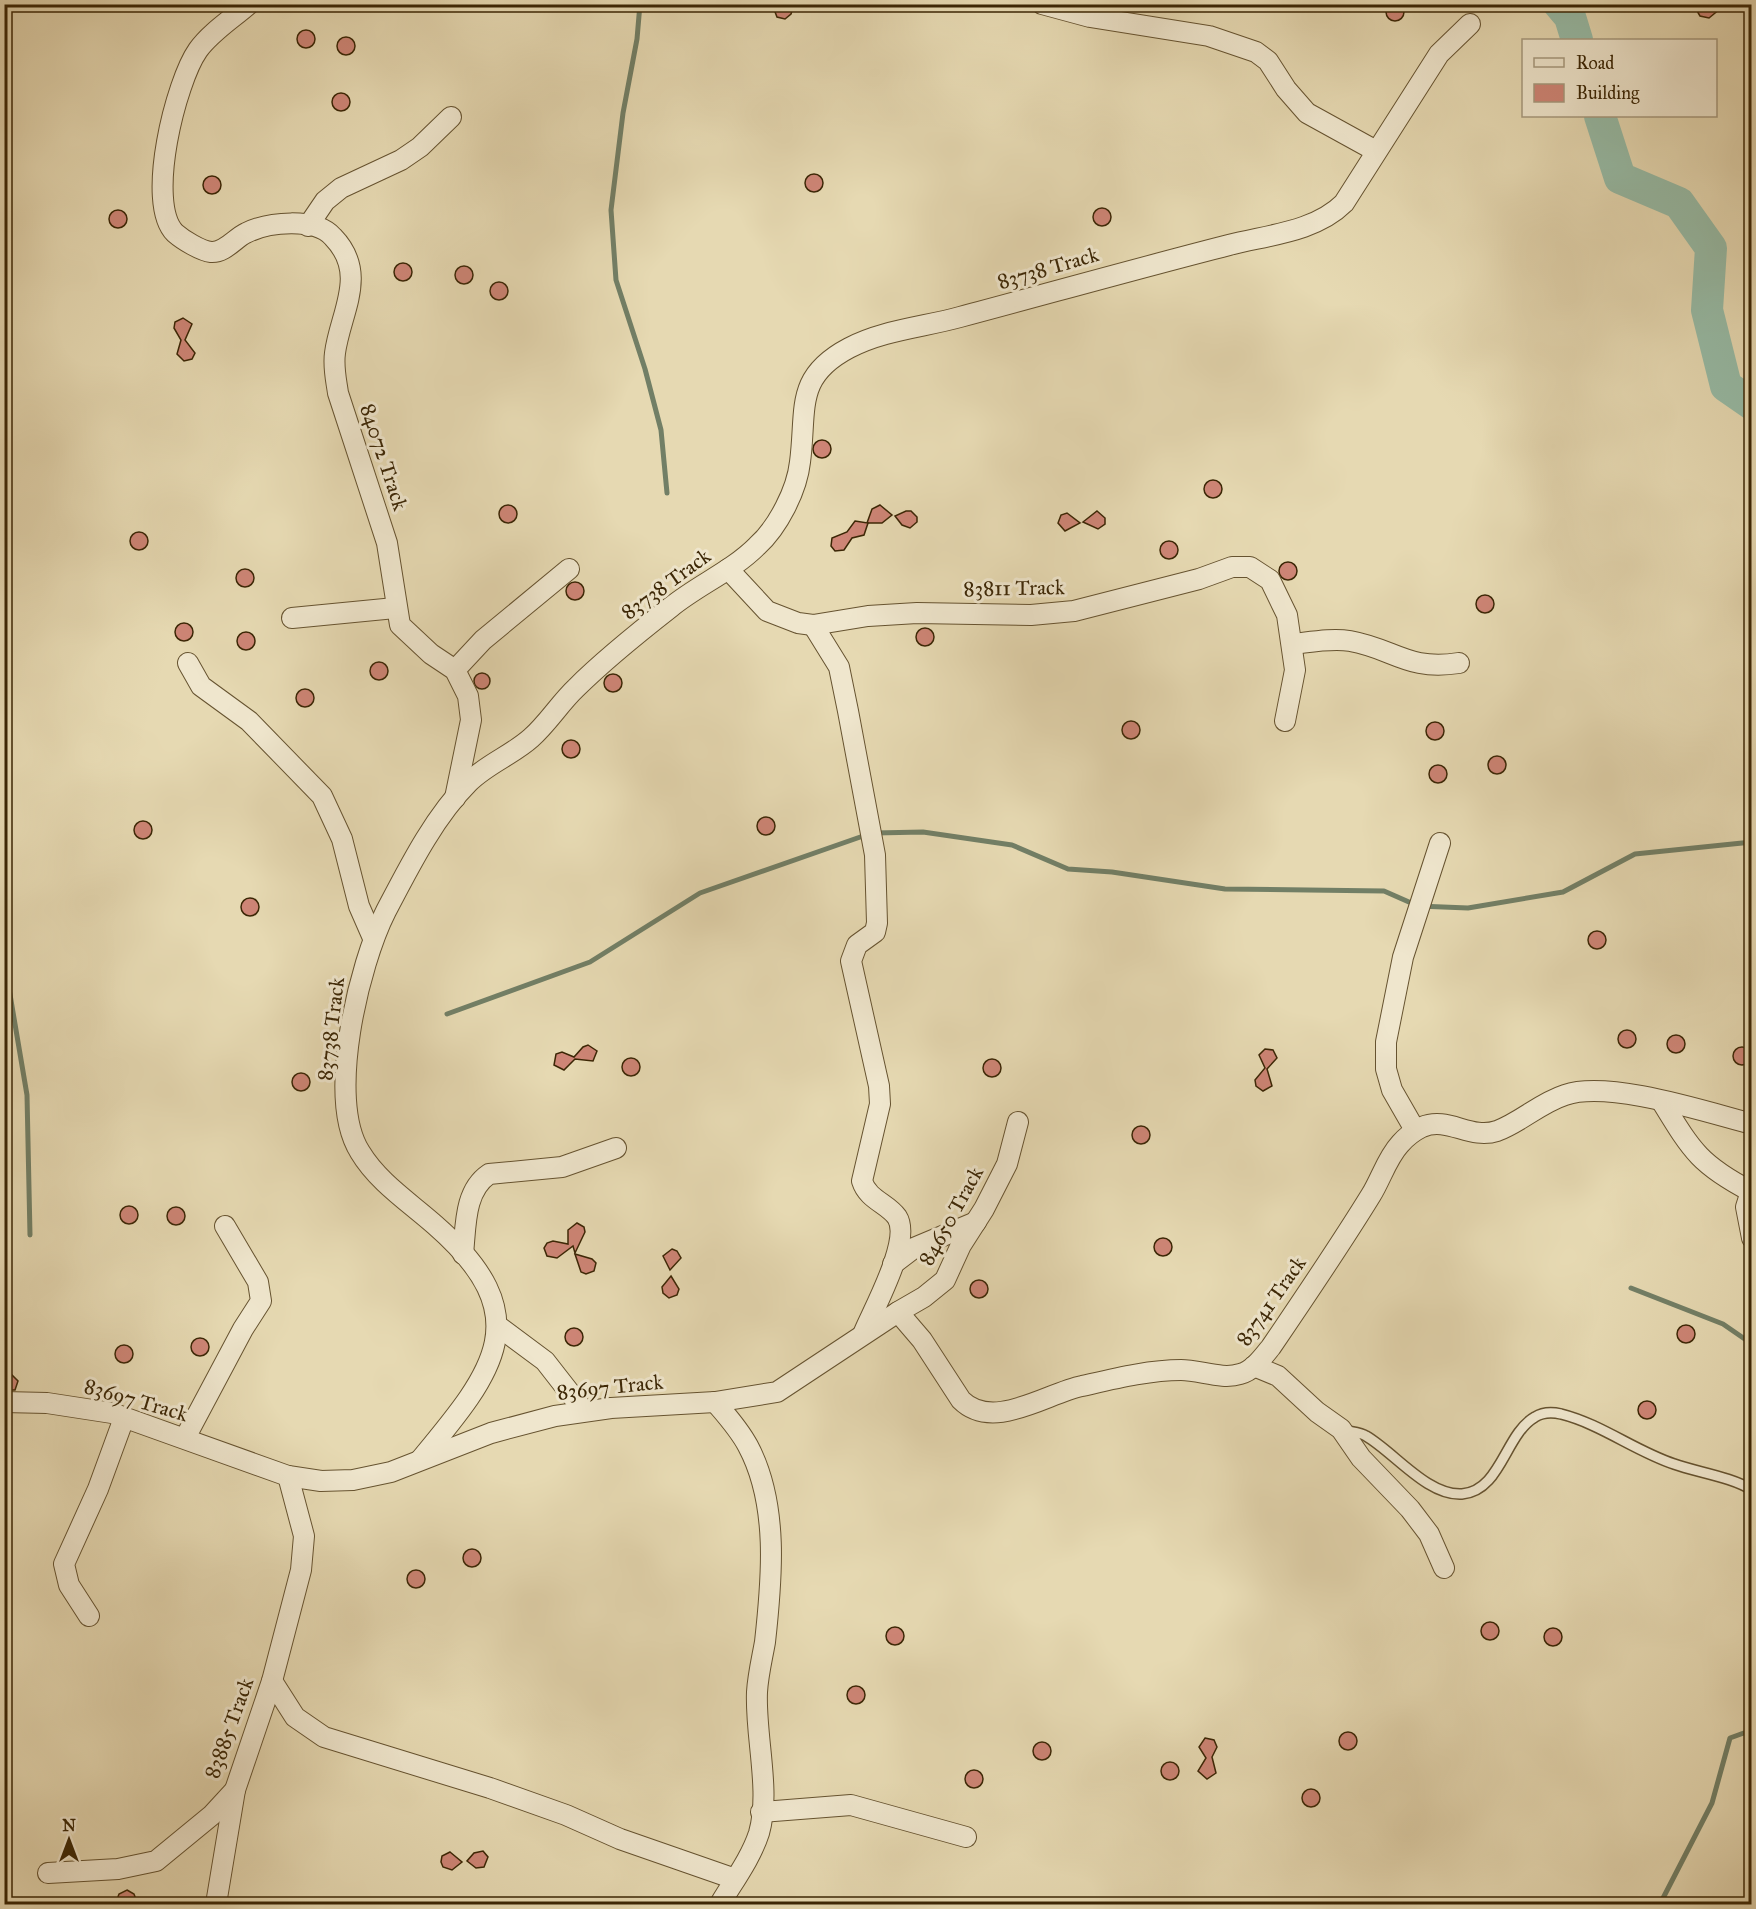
<svg xmlns="http://www.w3.org/2000/svg" width="1756" height="1909" font-family="'IM FELL Great Primer',serif">
<rect width="100%" height="100%" fill="#e6d9b2"/>
<filter id="stains"><feTurbulence type="fractalNoise" baseFrequency=".00333" numOctaves="4"/><feColorMatrix values="0 0 0 0 .2 0 0 0 0 .09 0 0 0 0 .02 0 0 0 .5 -.17"/></filter>
<radialGradient id="worn" r=".72"><stop offset=".6" stop-color="#630" stop-opacity="0"/><stop offset="1" stop-color="#630" stop-opacity=".3"/></radialGradient>
<g fill="none" stroke-linecap="round" stroke-linejoin="round">
<g stroke="#727f66" stroke-width="5">
<path d="M640,4L637,39L623,113L611,210L616,280L645,369L661,430L667,493"/>
<path d="M875,833L923,832L1012,845L1068,869L1112,872L1225,889L1384,891L1418,906L1468,908L1563,892L1635,854L1752,842"/>
<path d="M4,959L27,1095L30,1235"/>
<path d="M447,1014L590,962L700,893L866,835"/>
<path d="M1631,1288L1723,1324L1752,1344"/>
<path d="M1660,1904L1712,1803L1730,1738L1752,1730"/>
</g>
<g stroke="#97bba6" stroke-width="32">
<path d="M1559,4L1570,17L1577,40"/>
<path d="M1600,116L1620,178L1679,203L1711,248L1707,310L1726,386L1752,404"/>
</g>
</g>
<g fill="#ce8576" stroke="#3b2605" stroke-width="1.5">
<circle cx="1395" cy="12" r="9"/>
<path d="M772,4H794L791,14L785,19L777,17Z"/>
<path d="M1693,4H1726L1709,18L1700,16Z"/>
<circle cx="306" cy="39" r="9"/>
<circle cx="346" cy="46" r="9"/>
<circle cx="341" cy="102" r="9"/>
<circle cx="814" cy="183" r="9"/>
<circle cx="212" cy="185" r="9"/>
<circle cx="1102" cy="217" r="9"/>
<circle cx="118" cy="219" r="9"/>
<circle cx="403" cy="272" r="9"/>
<circle cx="464" cy="275" r="9"/>
<circle cx="499" cy="291" r="9"/>
<path d="M183,318L192,324L185,340L195,353L192,359L184,361L177,354L181,340L174,328L175,322Z"/>
<circle cx="822" cy="449" r="9"/>
<circle cx="1213" cy="489" r="9"/>
<path d="M880,505L892,515L882,523H867L872,509Z"/>
<circle cx="508" cy="514" r="9"/>
<path d="M906,511H911L917,517V522L910,528L902,525L895,516Z"/>
<path d="M1097,511L1105,518V524L1098,529L1083,522Z"/>
<path d="M1067,513L1080,523L1065,531L1058,523L1061,515Z"/>
<path d="M855,521L868,523L864,535L852,538L844,550L835,551L831,546L832,538L847,532Z"/>
<circle cx="139" cy="541" r="9"/>
<circle cx="1169" cy="550" r="9"/>
<circle cx="1288" cy="571" r="9"/>
<circle cx="245" cy="578" r="9"/>
<circle cx="575" cy="591" r="9"/>
<circle cx="1485" cy="604" r="9"/>
<circle cx="184" cy="632" r="9"/>
<circle cx="925" cy="637" r="9"/>
<circle cx="246" cy="641" r="9"/>
<circle cx="379" cy="671" r="9"/>
<circle cx="482" cy="681" r="8"/>
<circle cx="613" cy="683" r="9"/>
<circle cx="305" cy="698" r="9"/>
<circle cx="1131" cy="730" r="9"/>
<circle cx="1435" cy="731" r="9"/>
<circle cx="571" cy="749" r="9"/>
<circle cx="1497" cy="765" r="9"/>
<circle cx="1438" cy="774" r="9"/>
<circle cx="766" cy="826" r="9"/>
<circle cx="143" cy="830" r="9"/>
<circle cx="250" cy="907" r="9"/>
<circle cx="1597" cy="940" r="9"/>
<circle cx="1627" cy="1039" r="9"/>
<circle cx="1676" cy="1044" r="9"/>
<path d="M588,1045L597,1051L593,1061L575,1059L564,1070L554,1065L556,1054L562,1052L574,1057L583,1047Z"/>
<circle cx="1742" cy="1056" r="9"/>
<path d="M1265,1049L1273,1050L1277,1058L1267,1069L1272,1086L1263,1091L1256,1086L1255,1080L1265,1068L1259,1055Z"/>
<circle cx="631" cy="1067" r="9"/>
<circle cx="992" cy="1068" r="9"/>
<circle cx="301" cy="1082" r="9"/>
<circle cx="1141" cy="1135" r="9"/>
<circle cx="129" cy="1215" r="9"/>
<circle cx="176" cy="1216" r="9"/>
<path d="M577,1223L584,1227L585,1232L575,1253L573,1246L557,1258L547,1256L544,1248L547,1243L553,1241L568,1244V1230Z"/>
<circle cx="1163" cy="1247" r="9"/>
<path d="M672,1249L677,1251L681,1258L670,1270L663,1256Z"/>
<path d="M575,1254L592,1259L596,1263L594,1271L586,1274L581,1272Z"/>
<path d="M671,1276L679,1289L677,1295L669,1298L663,1293L662,1287Z"/>
<circle cx="979" cy="1289" r="9"/>
<circle cx="1686" cy="1334" r="9"/>
<circle cx="574" cy="1337" r="9"/>
<circle cx="200" cy="1347" r="9"/>
<circle cx="124" cy="1354" r="9"/>
<path d="M4,1367L18,1381L15,1390H4Z"/>
<circle cx="1647" cy="1410" r="9"/>
<circle cx="472" cy="1558" r="9"/>
<circle cx="416" cy="1579" r="9"/>
<circle cx="1490" cy="1631" r="9"/>
<circle cx="895" cy="1636" r="9"/>
<circle cx="1553" cy="1637" r="9"/>
<circle cx="856" cy="1695" r="9"/>
<circle cx="1348" cy="1741" r="9"/>
<path d="M1205,1738L1214,1740L1217,1747L1212,1757L1216,1773L1207,1779L1198,1771L1206,1758L1199,1747Z"/>
<circle cx="1042" cy="1751" r="9"/>
<circle cx="1170" cy="1771" r="9"/>
<circle cx="974" cy="1779" r="9"/>
<circle cx="1311" cy="1798" r="9"/>
<path d="M483,1851L488,1857L484,1867L476,1868L467,1861L474,1853Z"/>
<path d="M450,1852L462,1862L452,1870L443,1867L441,1862L442,1856Z"/>
<path d="M127,1890L134,1894L138,1905H115L119,1894Z"/>
</g>
<g fill="none" stroke-linecap="round" stroke-linejoin="round">
<g stroke="#665330" stroke-width="12">
<path id="service" d="M1344,1430C1351,1432 1360,1432 1366,1436C1394,1452 1427,1496 1462,1494C1501,1491 1505,1434 1535,1417C1543,1412 1552,1412 1561,1414C1601,1424 1635,1451 1674,1464C1696,1472 1732,1477 1752,1490"/>
</g>
<g stroke="#665330" stroke-width="22">
<g id="minor">
<path d="M249,4C232,19 211,32 198,50C176,81 145,203 175,233C183,240 201,251 211,252C225,253 235,238 246,233C268,222 315,217 333,237C369,274 340,313 335,353C333,367 336,379 338,393L387,543L400,625L431,654L455,670L468,696L471,720L455,798"/>
<path d="M1042,4L1090,17L1209,36L1256,52L1268,61L1286,89L1307,113L1376,151"/>
<path d="M308,226L325,201L341,188L401,160L420,147L451,117"/>
<path d="M728,569L767,611L798,623L813,625L868,616L917,613L1031,615L1074,611L1199,579L1232,567H1250L1270,580L1287,615L1295,670L1285,721"/>
<path d="M292,618L395,608"/>
<path d="M813,625L839,667L848,711L875,855L877,923L875,932L857,945L851,961L879,1086L880,1104L862,1181C868,1200 887,1203 897,1217C912,1240 874,1308 864,1332"/>
<path d="M1293,644C1311,642 1332,638 1350,641C1395,649 1407,671 1459,663"/>
<path d="M188,663L201,686L249,721L322,796L342,839L359,906L373,938"/>
<path d="M455,670L483,640L569,569"/>
<path d="M1662,1102C1692,1151 1700,1165 1752,1192"/>
<path d="M1415,1130L1392,1090L1386,1069V1042L1403,957L1440,843"/>
<path d="M1752,1188L1746,1207L1752,1238"/>
<path d="M463,1254C466,1226 464,1191 489,1174L562,1167L616,1148"/>
<path d="M893,1264L914,1248L976,1222"/>
<path d="M898,1312L924,1297L945,1280L961,1245L984,1209L1007,1164L1018,1122"/>
<path d="M498,1326L545,1361L584,1411"/>
<path d="M1254,1366L1278,1376L1317,1412L1341,1429L1361,1458L1410,1509L1429,1534L1444,1568"/>
<path d="M4,1402L47,1403L112,1413L288,1476L321,1481L353,1480L391,1472L491,1433L555,1416L611,1408L715,1402L777,1392L898,1312L922,1340L961,1400C993,1432 1047,1393 1082,1386C1113,1379 1149,1370 1181,1370C1200,1370 1222,1380 1240,1374C1253,1371 1263,1357 1271,1347C1305,1297 1339,1247 1371,1195C1381,1179 1387,1158 1400,1144C1406,1137 1414,1131 1422,1127C1448,1116 1470,1140 1497,1131C1521,1122 1540,1103 1565,1095C1609,1080 1706,1112 1752,1124"/>
<path d="M715,1402C727,1416 739,1429 748,1446C779,1504 772,1579 765,1642C762,1659 758,1675 757,1692C755,1736 771,1791 759,1833C751,1858 733,1882 720,1904"/>
<path d="M185,1438L243,1329L261,1301L258,1282L225,1226"/>
<path d="M421,1459C495,1370 539,1316 435,1225C409,1202 378,1182 360,1152C326,1099 359,964 386,911C409,867 434,817 469,782C487,764 512,755 531,738C548,723 560,703 576,688C605,659 639,632 671,607C698,585 732,571 757,546C778,527 797,490 800,462C807,409 794,377 849,348C883,330 924,327 960,317C1050,293 1139,268 1229,245C1267,235 1315,232 1344,203L1439,54L1470,24"/>
<path d="M89,1616L69,1585L64,1564L98,1489L124,1418"/>
<path d="M272,1681L295,1717L324,1737L490,1788L566,1815L620,1839L735,1879"/>
<path d="M761,1812L851,1805L966,1837"/>
<path d="M48,1873L118,1869L156,1861L212,1815L235,1790L272,1681L301,1570L304,1536L288,1476"/>
<path d="M216,1904L235,1790"/>
</g>
</g>
<use href="#service" stroke="#efe6cd" stroke-width="9"/>
<use href="#minor" stroke="#efe6cd" stroke-width="20"/>
</g>
<g text-anchor="middle" stroke-width="6" stroke-linejoin="round" paint-order="stroke">
<g font-size="21" fill="#3b2605" stroke="#efe6cd">
<text transform="translate(1048 268) rotate(-16)" y="7">83738 Track</text>
<text transform="translate(384 457) rotate(72)" y="7">84072 Track</text>
<text transform="translate(666 584) rotate(-36)" y="7">83738 Track</text>
<text transform="translate(1014 588) rotate(-1)" y="7">83811 Track</text>
<text transform="translate(331 1029) rotate(-83)" y="7">83738 Track</text>
<text transform="translate(951 1216) rotate(-61)" y="7">84650 Track</text>
<text transform="translate(1271 1301) rotate(-55)" y="7">83741 Track</text>
<text transform="translate(610 1387) rotate(-6)" y="7">83697 Track</text>
<text transform="translate(136 1400) rotate(16)" y="7">83697 Track</text>
<text transform="translate(229 1728) rotate(-70)" y="7">83885 Track</text>
</g>
</g>
<rect width="1756" height="1909" fill="none" stroke="#e6d9b2" stroke-width="24"/>
<rect x="6" y="6" width="1744" height="1897" fill="none" stroke="#3b2605" stroke-width="3"/>
<rect x="12" y="12" width="1732" height="1885" fill="none" stroke="#3b2605" stroke-width="1.5"/>
<rect x="1522" y="39" width="195" height="78" fill="#efe6cd" stroke="#a7997d" stroke-width="1.5"/>
<rect x="1534" y="58" width="30" height="9" fill="#efe6cd" stroke="#a7997d" stroke-width="1.5"/>
<text x="1576" y="69" font-size="18" fill="#3b2605">Road</text>
<rect x="1534" y="84" width="30" height="18" fill="#ce8576" stroke="#a7997d" stroke-width="1.5"/>
<text x="1576" y="99" font-size="18" fill="#3b2605">Building</text>
<g transform="translate(69 1840)" stroke="#efe6cd" stroke-width="4.5" paint-order="stroke">
<path d="M0-4.5L10 22L0 15L-10 22Z" fill="#3b2605"/>
<text y="-9" font-size="16" font-weight="bold" text-anchor="middle" fill="#3b2605">N</text>
</g>
<rect width="100%" height="100%" filter="url(#stains)"/>
<rect width="100%" height="100%" fill="url(#worn)"/>
</svg>
